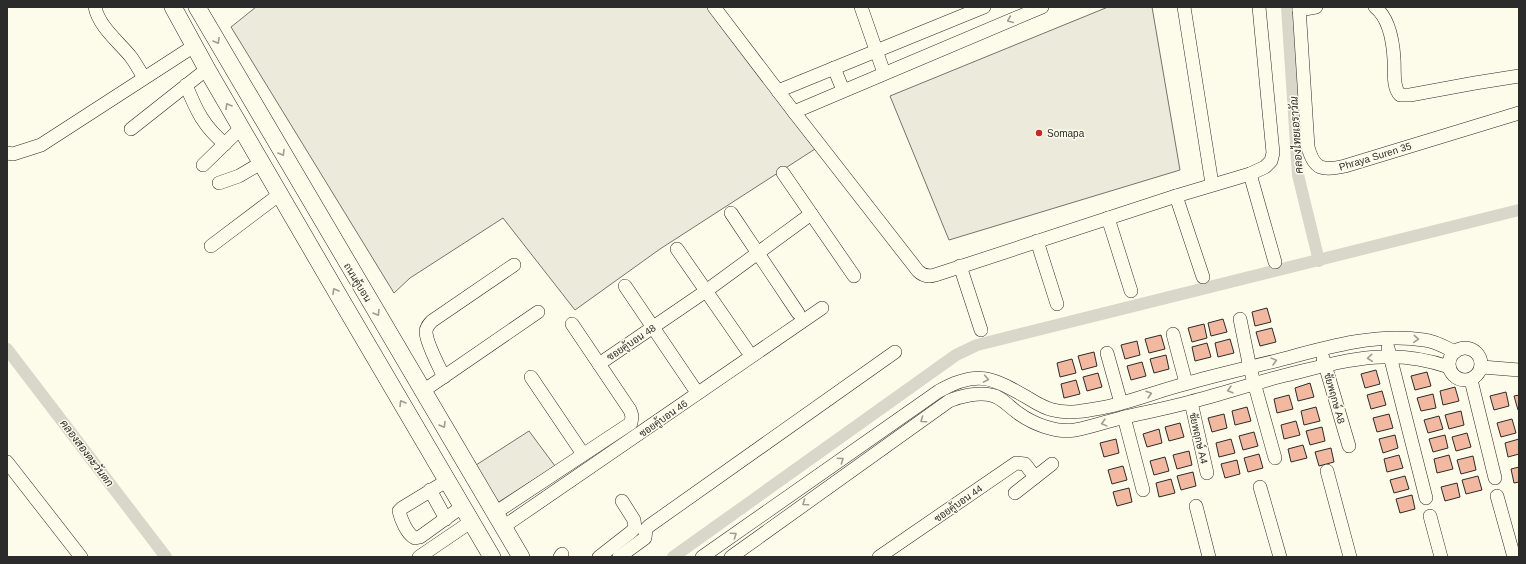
<svg xmlns="http://www.w3.org/2000/svg" width="1526" height="564" font-family="Arial,Sarabun,sans-serif">
<rect width="100%" height="100%" fill="#fdfbea"/>
<g fill="#ecebdb" stroke="#74746e">
<path d="M256,7H707L815,149L660,249L575,310L503,218L410,278L394,293L231,27Z"/>
<path d="M1108,7H1152L1180,170L949,240L890,96Z"/>
<path d="M529,431L555,466L494,505L473,467Z"/>
</g>
<g fill="none" stroke-linecap="round" stroke-linejoin="round">
<g stroke="#d8d7c9" stroke-width="12">
<path d="M1287,7L1298,175L1319,261"/>
<path d="M7,349L166,557"/>
<path d="M673,557L956,355L977,345L1519,210"/>
</g>
</g>
<g fill="#f2b8a0" stroke="#2b2b2b">
<path d="M1267,308L1271,322L1255,326L1252,312Z"/>
<path d="M1223,319L1227,332L1211,336L1208,323Z"/>
<path d="M1204,324L1207,338L1192,342L1188,328Z"/>
<path d="M1272,328L1276,342L1260,346L1256,332Z"/>
<path d="M1161,335L1165,349L1149,353L1145,339Z"/>
<path d="M1230,339L1234,353L1218,357L1215,343Z"/>
<path d="M1137,341L1140,355L1125,359L1121,345Z"/>
<path d="M1207,343L1211,357L1195,361L1192,347Z"/>
<path d="M1094,352L1097,366L1082,370L1078,356Z"/>
<path d="M1166,355L1169,369L1154,373L1150,359Z"/>
<path d="M1072,359L1076,373L1060,377L1057,363Z"/>
<path d="M1142,362L1146,376L1131,380L1127,366Z"/>
<path d="M1376,370L1380,384L1365,388L1361,374Z"/>
<path d="M1427,372L1431,386L1415,390L1411,376Z"/>
<path d="M1098,373L1102,387L1087,391L1083,377Z"/>
<path d="M1076,380L1080,394L1064,398L1061,384Z"/>
<path d="M1310,383L1314,397L1298,401L1295,388Z"/>
<path d="M1455,387L1459,401L1443,405L1440,391Z"/>
<path d="M1382,391L1386,405L1371,409L1367,395Z"/>
<path d="M1506,392L1509,406L1494,410L1490,396Z"/>
<path d="M1433,394L1436,408L1421,411L1417,398Z"/>
<path d="M1289,395L1293,409L1277,413L1274,399Z"/>
<path d="M1519,395V410H1518L1514,396Z"/>
<path d="M1247,407L1251,421L1235,425L1232,411Z"/>
<path d="M1316,407L1320,421L1304,425L1301,411Z"/>
<path d="M1461,411L1464,425L1449,429L1445,415Z"/>
<path d="M1224,414L1227,428L1212,432L1208,418Z"/>
<path d="M1389,414L1393,428L1377,432L1373,418Z"/>
<path d="M1439,416L1443,429L1428,433L1424,420Z"/>
<path d="M1512,419L1516,433L1501,437L1497,423Z"/>
<path d="M1296,421L1300,435L1284,439L1281,425Z"/>
<path d="M1180,423L1184,437L1169,441L1165,427Z"/>
<path d="M1322,427L1325,441L1310,445L1306,431Z"/>
<path d="M1159,429L1162,443L1147,447L1143,434Z"/>
<path d="M1254,432L1258,446L1243,450L1239,436Z"/>
<path d="M1467,433L1471,447L1456,451L1452,437Z"/>
<path d="M1395,435L1398,448L1383,453L1379,439Z"/>
<path d="M1445,435L1448,448L1433,452L1429,439Z"/>
<path d="M1116,439L1119,453L1104,457L1100,443Z"/>
<path d="M1231,439L1235,453L1219,457L1216,443Z"/>
<path d="M1519,439V454L1508,457L1505,443Z"/>
<path d="M1303,445L1307,458L1291,462L1288,449Z"/>
<path d="M1331,448L1334,462L1319,466L1315,452Z"/>
<path d="M1189,451L1192,465L1177,469L1173,455Z"/>
<path d="M1259,454L1263,468L1248,472L1244,458Z"/>
<path d="M1399,455L1403,468L1387,472L1384,459Z"/>
<path d="M1449,455L1453,469L1437,473L1434,459Z"/>
<path d="M1473,456L1476,470L1461,474L1457,460Z"/>
<path d="M1165,457L1169,471L1154,475L1150,461Z"/>
<path d="M1237,460L1240,474L1225,478L1221,464Z"/>
<path d="M1123,466L1127,480L1112,484L1108,470Z"/>
<path d="M1519,467V482L1514,483L1511,469Z"/>
<path d="M1193,472L1196,486L1181,490L1177,476Z"/>
<path d="M1405,476L1409,489L1394,493L1390,480Z"/>
<path d="M1478,476L1482,490L1466,494L1462,480Z"/>
<path d="M1171,479L1175,493L1159,497L1156,483Z"/>
<path d="M1457,483L1460,497L1445,501L1441,487Z"/>
<path d="M1129,488L1132,502L1117,506L1113,492Z"/>
<path d="M1412,495L1415,509L1400,513L1396,499Z"/>
</g>
<g fill="none" stroke-linecap="round" stroke-linejoin="round">
<g stroke="#2b2b2b" stroke-width="14">
<g id="minor">
<path d="M95,7C99,27 119,42 131,57C136,64 140,71 144,78"/>
<path d="M714,7L794,112L918,271C923,276 928,277 935,275L1176,196L1250,174L1265,167L1271,161L1273,153L1259,7"/>
<path d="M861,7L884,73"/>
<path d="M1184,7L1212,184"/>
<path d="M1299,7L1308,147C1314,170 1323,171 1345,166L1519,113"/>
<path d="M1375,7C1389,18 1393,42 1394,59C1395,69 1392,87 1400,95H1410L1475,83L1519,76"/>
<path d="M1299,10L1316,7"/>
<path d="M834,68L843,90"/>
<path d="M186,85C196,110 204,127 225,144"/>
<path d="M778,91L984,7"/>
<path d="M794,112L1042,7"/>
<path d="M131,129L207,69"/>
<path d="M7,153L13,154L41,145L194,46"/>
<path d="M203,165L241,128"/>
<path d="M783,173L854,276"/>
<path d="M1250,174L1275,262"/>
<path d="M219,183L239,176L261,163"/>
<path d="M1176,196L1203,277"/>
<path d="M731,213L798,313"/>
<path d="M1108,218L1131,291"/>
<path d="M1037,241L1057,304"/>
<path d="M211,246L280,194"/>
<path d="M677,249L747,350"/>
<path d="M960,266L981,330"/>
<path d="M625,286L694,388"/>
<path d="M1240,319L1250,368L1275,458"/>
<path d="M1173,334L1186,383"/>
<circle cx="1465" cy="364" r="16"/>
<path d="M1388,348L1426,498"/>
<path d="M1107,353L1121,403"/>
<path d="M1323,358L1349,446"/>
<path d="M599,364L706,291L811,214"/>
<path d="M1482,367L1519,370"/>
<path d="M444,377C439,367 426,342 426,332C426,327 429,324 432,321L514,265"/>
<path d="M531,377L583,454"/>
<path d="M1471,380L1495,478"/>
<path d="M423,391L538,312"/>
<path d="M1191,402L1207,473"/>
<path d="M1124,417L1143,490"/>
<path d="M7,462L81,557"/>
<path d="M1327,471L1350,557"/>
<path d="M448,480L402,508L399,511C401,520 407,534 415,538L420,537L463,506"/>
<path d="M1260,487L1280,557"/>
<path d="M430,490L446,519"/>
<path d="M1015,493L1052,464"/>
<path d="M1497,496L1514,557"/>
<path d="M1196,506L1209,557"/>
<path d="M495,513L631,423L632,416L630,410L572,324"/>
<path d="M1430,516L1441,557"/>
<path d="M503,527L822,308"/>
<path d="M419,557L472,521"/>
<path d="M560,557L562,554"/>
<path d="M599,557L631,532L635,528L634,520L622,501"/>
<path d="M619,557L645,538L646,529L649,526L895,352"/>
<path d="M702,557L939,391C978,369 993,378 1028,398C1036,403 1044,408 1053,410C1068,414 1085,411 1101,408C1129,403 1157,391 1185,384C1219,374 1253,367 1287,358C1331,346 1378,333 1424,340C1435,341 1445,347 1455,352"/>
<path d="M731,557L949,401C960,396 979,392 991,395C1002,397 1009,407 1018,413C1033,424 1056,433 1075,430C1092,427 1108,421 1125,417C1147,412 1168,408 1190,402C1222,394 1254,383 1286,375C1344,361 1390,346 1449,367"/>
<path d="M879,557L1016,463L1025,464L1035,477"/>
</g>
</g>
<g stroke="#2b2b2b" stroke-width="18">
<g id="major">
<path d="M173,7L208,71L340,298L492,557"/>
<path d="M197,7L521,557"/>
</g>
</g>
<use href="#minor" stroke="#fdfbea" stroke-width="13"/>
<use href="#major" stroke="#fdfbea" stroke-width="17"/>
</g>
<defs><path id="oneway-chevron" d="M-2-3.5L2.5 0L-2 3.5" fill="none" stroke-width="1.6" stroke-linecap="round" stroke-linejoin="round"/></defs>
<g stroke="#9e9d94">
<use href="#oneway-chevron" transform="translate(1010 20) rotate(157)"/>
<use href="#oneway-chevron" transform="translate(217 41) rotate(60)"/>
<use href="#oneway-chevron" transform="translate(228 106) rotate(-120)"/>
<use href="#oneway-chevron" transform="translate(282 153) rotate(60)"/>
<use href="#oneway-chevron" transform="translate(335 291) rotate(-120)"/>
<use href="#oneway-chevron" transform="translate(377 313) rotate(59)"/>
<use href="#oneway-chevron" transform="translate(1416 339) rotate(4)"/>
<use href="#oneway-chevron" transform="translate(1370 358) rotate(175)"/>
<use href="#oneway-chevron" transform="translate(1274 361) rotate(-15)"/>
<use href="#oneway-chevron" transform="translate(986 379) rotate(10)"/>
<use href="#oneway-chevron" transform="translate(1230 390) rotate(164)"/>
<use href="#oneway-chevron" transform="translate(1149 394) rotate(-17)"/>
<use href="#oneway-chevron" transform="translate(402 403) rotate(-121)"/>
<use href="#oneway-chevron" transform="translate(923 420) rotate(145)"/>
<use href="#oneway-chevron" transform="translate(1104 423) rotate(165)"/>
<use href="#oneway-chevron" transform="translate(443 425) rotate(59)"/>
<use href="#oneway-chevron" transform="translate(841 460) rotate(-35)"/>
<use href="#oneway-chevron" transform="translate(805 503) rotate(145)"/>
<use href="#oneway-chevron" transform="translate(734 535) rotate(-35)"/>
</g>
<circle fill="#c62828" stroke="#fdfbea" stroke-width="1.5" cx="1039" cy="133" r="4"/>
<g text-anchor="middle" stroke-width="3" stroke-linejoin="round" paint-order="stroke">
<g font-size="10" fill="#2b2b2b" stroke="#fdfbea" text-anchor="start">
<text x="1047" y="137">Somapa</text>
</g>
<g font-size="10" fill="#2b2b2b" stroke="#fdfbea">
<text transform="translate(1375 156) rotate(-17)" y="4">Phraya Suren 35</text>
<text transform="translate(358 282) rotate(59)" y="4">ถนนคู้บอน</text>
<text transform="translate(631 342) rotate(-34)" y="4">ซอยคู้บอน 48</text>
<text transform="translate(1335 398) rotate(74)" y="4">ชัยพฤกษ์ A8</text>
<text transform="translate(663 418) rotate(-35)" y="4">ซอยคู้บอน 46</text>
<text transform="translate(1199 438) rotate(77)" y="4">ชัยพฤกษ์ A4</text>
<text transform="translate(958 503) rotate(-35)" y="4">ซอยคู้บอน 44</text>
</g>
<g font-size="11" font-style="italic" fill="#2b2b2b" stroke="#fdfbea">
<text transform="translate(1296 135) rotate(-94)" y="4">คลองไทยเอราวัณ</text>
<text transform="translate(87 453) rotate(53)" y="4">คลองสองตะวันตก</text>
</g>
</g>
<rect width="1526" height="564" fill="none" stroke="#2b2b2b" stroke-width="16"/>
</svg>
